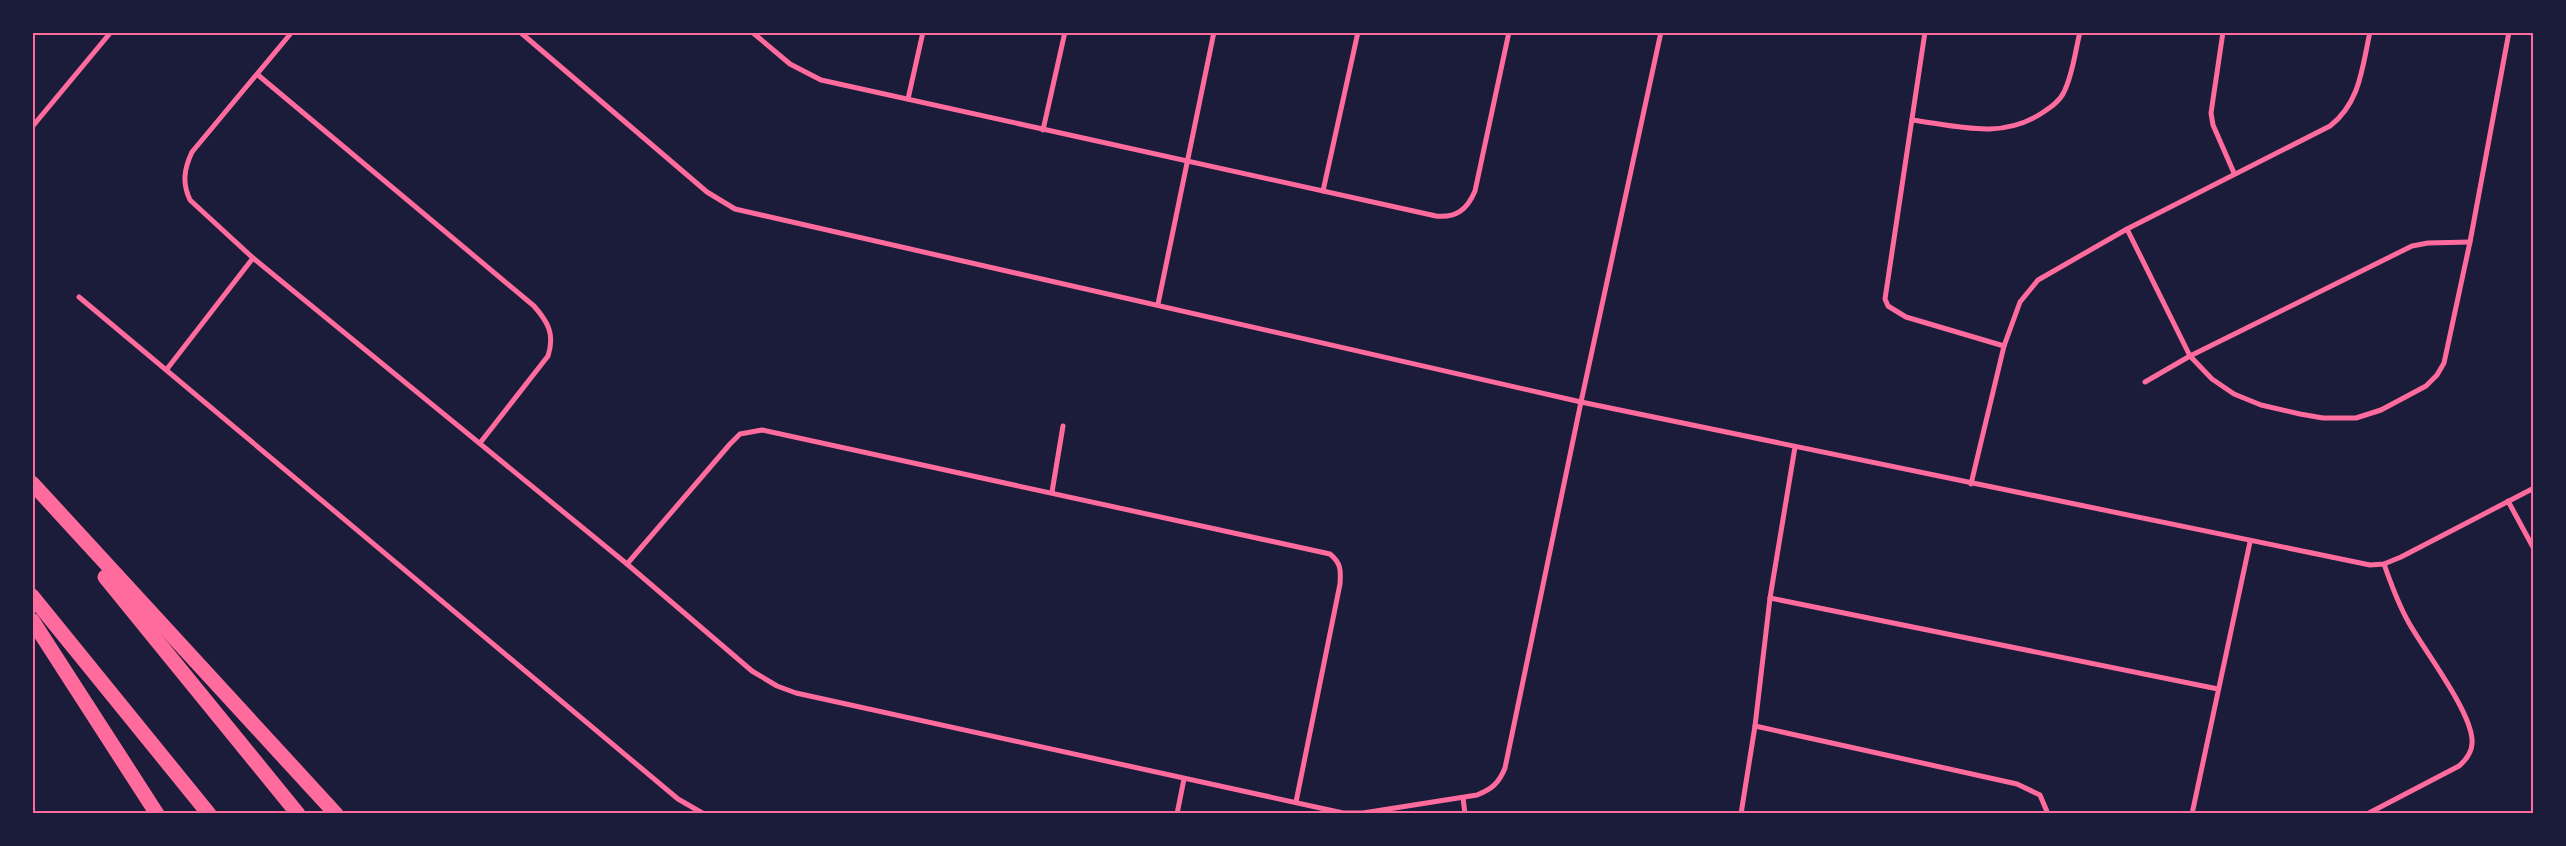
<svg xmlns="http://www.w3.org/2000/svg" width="2566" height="846" font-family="'Asap Condensed',sans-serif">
<rect width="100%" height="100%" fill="#1b1b3a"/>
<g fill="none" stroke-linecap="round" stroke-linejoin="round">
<g stroke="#ff6b9d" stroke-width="5">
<path d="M292,32L192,152C184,169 182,183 190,200L253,258L627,564L752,671L777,686L796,693L1343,813H1363L1477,795C1492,789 1499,783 1505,768L1581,402L1661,32"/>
<path d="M520,32L707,192L735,209L1581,402L2370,565L2384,564L2401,557L2534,488"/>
<path d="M752,32L790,64L821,80L1436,216C1456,218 1467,210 1475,191L1509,32"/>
<path d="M1925,32L1885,299L1888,306L1906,317L2004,346"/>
<path d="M2223,32L2211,113L2213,125L2234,173"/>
<path d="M258,75L534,306C548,322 555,334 548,356L480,443"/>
<path d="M908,99L923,32"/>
<path d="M1912,120C1958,126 2001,140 2042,113C2051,107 2060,101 2064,92C2073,74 2075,52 2080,32"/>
<path d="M32,127L111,32"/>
<path d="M1043,130L1065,32"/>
<path d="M1323,191L1358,32"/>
<path d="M2127,229L2190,356L2212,379L2234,394L2261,405L2300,414L2323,418H2356L2381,410L2426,386L2437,375L2444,363L2470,242L2509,32"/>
<path d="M79,297L678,799L704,814"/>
<path d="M1158,304L1214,32"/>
<path d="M167,369L253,258"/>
<path d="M2145,382L2190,356L2412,246L2428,243L2470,242"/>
<path d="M1971,484L2004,346L2020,302L2038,280L2127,229L2330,126C2360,103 2362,68 2370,32"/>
<path d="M1052,492L1063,426"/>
<path d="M2508,501L2534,549"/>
<path d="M627,564L730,444L740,434L762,430L1330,554C1341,563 1341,570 1340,584L1296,802"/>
<path d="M1770,598L2218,689"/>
<path d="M1755,726L2017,784L2040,795L2048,814"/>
<path d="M1463,798L1465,814"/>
<path d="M1177,814L1184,779"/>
<path d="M1741,814L1755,726L1770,598L1795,447"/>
<path d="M2192,814L2250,542"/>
<path d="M2367,814L2459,766C2467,759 2473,751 2472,740C2471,711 2424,650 2409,623C2398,604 2391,584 2384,564"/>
</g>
<g stroke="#ff6b9d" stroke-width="15">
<path d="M32,483L336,814"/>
<path d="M105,577L298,814"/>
<path d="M32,596L209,814"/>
<path d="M32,620L157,814"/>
</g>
</g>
<rect width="2566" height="846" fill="none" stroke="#1b1b3a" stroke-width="68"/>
<rect x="34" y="34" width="2498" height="778" fill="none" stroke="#ff6b9d" stroke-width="2"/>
</svg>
